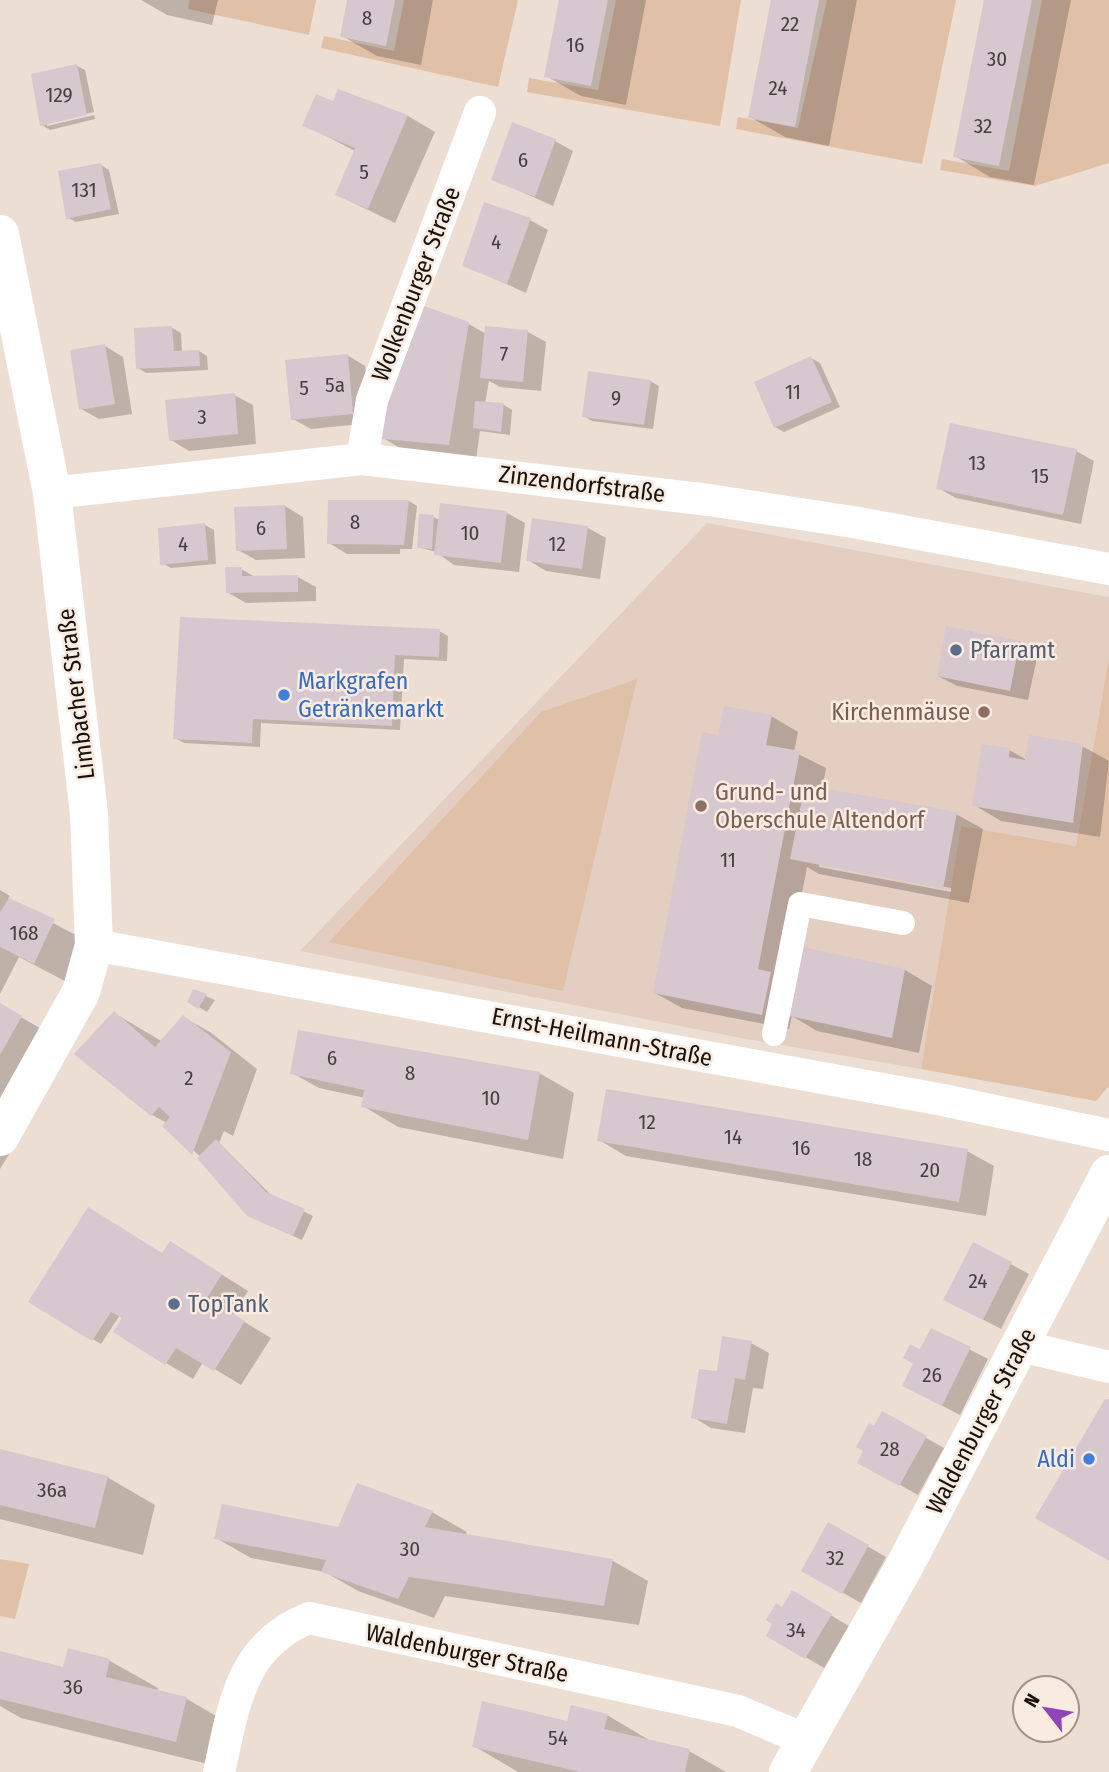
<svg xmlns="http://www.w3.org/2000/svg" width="1109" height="1772" font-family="'Fira Sans Condensed',sans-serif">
<rect width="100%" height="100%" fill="#edded3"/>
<path fill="#e4cec1" d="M707,523L1109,597V657L1076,846L961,827L921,1069L746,1039L300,951Z"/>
<g fill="#e1c0a8">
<path d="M190,0H316L309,35L188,9Z"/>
<path d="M404,0H518L498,87L321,48L324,36L394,51Z"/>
<path d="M616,0H741L720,126L527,92L529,78L598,90Z"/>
<path d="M827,0H956L922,164L736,129L738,117L798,128Z"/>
<path d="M1042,0H1109V163L1035,186L940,170L942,159L1009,171Z"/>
<path d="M1109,657V1086L1096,1101L921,1069L961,826L1076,846Z"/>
<path d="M637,679L563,991L329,942L541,712Z"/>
<path d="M0,1559L29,1564L15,1619L0,1616Z"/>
</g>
<g fill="#0003" fill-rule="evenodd">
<path d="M141,0H218L212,25L167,15Z"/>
<path d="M349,0H433L421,65L377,56L342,36Z"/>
<path d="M561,0H646L626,105L581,96L546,76Z"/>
<path d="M772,0H857L829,146L785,137L750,117Z"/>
<path d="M986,0H1071L1034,185L990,177L955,156Z"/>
<path d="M77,66L85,70L94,112L47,123V126L94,115L95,119L50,130L42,125Z"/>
<path d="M339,92L408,116L435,132L395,223L337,195L355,151L305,125L334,104Z"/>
<path d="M555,141L573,151L553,206L493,179Z"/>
<path d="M101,165L109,170L119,214L76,222L67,217Z"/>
<path d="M530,220L548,230L526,293L464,265Z"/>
<path d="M469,324L486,334L528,332L546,342L541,391L500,387L489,381L485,404L504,405L512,410L510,435L480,431L476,460L410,454L383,438Z"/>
<path d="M172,328L181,333L182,353L199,351L207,356L208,370L146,373L138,368Z"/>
<path d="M105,346L123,357L132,414L99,419L81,409Z"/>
<path d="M347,355L365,366L371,423L311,429L293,419Z"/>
<path d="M811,358L820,363L840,407L784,432L775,427Z"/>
<path d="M650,381L659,386L653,429L592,421L584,416Z"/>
<path d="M234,395L253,405L256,444L189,451L171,440Z"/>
<path d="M1076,451L1094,461L1081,524L956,498L938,488Z"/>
<path d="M409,501L417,506L412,549H400V554H347L329,543L383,502Z"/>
<path d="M285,506L303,517L305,558L256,560L238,550Z"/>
<path d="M507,513L525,523L519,572L454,565L436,552L418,547L434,517L439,520Z"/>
<path d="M205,525L214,530L216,564L171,568L162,563Z"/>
<path d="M588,528L606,538L600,579L546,571L528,560Z"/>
<path d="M241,569L257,578L298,577L316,587V601L246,603L227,592Z"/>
<path d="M439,631L448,636L447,661L404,659L400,730L261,723L260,747L184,743L175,738Z"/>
<path d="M1020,642L1038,653L1028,700L957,686L938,676Z"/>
<path d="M771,716L798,732L794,752L826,768L822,790L956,814L983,829L969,903L819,874L807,867L785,982L905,970L932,986L919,1053L817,1031L792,1016L789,1029L682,1008L655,993L719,737ZM819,863L951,888V892L819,867Z"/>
<path d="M1082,746L1109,761L1100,837L1001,821L974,805L1009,750L1027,760Z"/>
<path d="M0,890L10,896L8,899L102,949L82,990L19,957L0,994Z"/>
<path d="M194,991L215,1000L207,1012L189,1001Z"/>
<path d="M0,1005L69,1045L0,1128Z"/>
<path d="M114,1013L163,1042L183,1017L210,1032L257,1069L233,1136L224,1131L219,1143L273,1197L313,1216L302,1240L258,1220L201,1157L164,1126L167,1123L152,1115Z"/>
<path d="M292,1073H539L574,1093L563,1159L398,1127L363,1106L365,1098L319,1088Z"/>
<path d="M599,1140L967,1151L994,1166L986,1216L626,1156Z"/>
<path d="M0,1143L11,1151L0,1169Z"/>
<path d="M974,1244L1029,1274L1001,1329L963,1309Z"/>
<path d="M163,1255L197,1259L248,1291L233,1315L271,1338L241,1385L203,1362L193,1379L166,1363L120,1315L101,1344L31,1302Z"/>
<path d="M932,1330L988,1359L960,1415L904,1386Z"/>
<path d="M751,1343L769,1353L763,1389L753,1388L745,1433L711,1428L693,1417L718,1373Z"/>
<path d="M883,1414L944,1448L918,1495L859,1462Z"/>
<path d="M0,1451L107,1477L155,1505L143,1555L0,1519Z"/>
<path d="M432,1512L467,1532L465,1536L613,1561L648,1581L639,1625L445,1596L434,1618L358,1591L325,1572L251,1558L216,1538L339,1529Z"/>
<path d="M829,1524L886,1557L861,1603L804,1571Z"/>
<path d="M793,1593L849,1626L824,1668L768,1635Z"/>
<path d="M69,1650L110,1661L158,1688L157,1691L187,1699L235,1727L224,1768L21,1718L0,1706V1653L65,1669Z"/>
<path d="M607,1715L654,1743L689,1751L726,1772H518L474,1746Z"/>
</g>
<g fill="#d7c7cf">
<path d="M347,0H395L386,46L340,37Z"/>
<path d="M559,0H608L591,86L544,77Z"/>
<path d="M771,0H819L795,127L748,118Z"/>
<path d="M984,0H1032L999,166L953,157Z"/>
<path d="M77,64L87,115L40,126L31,74Z"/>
<path d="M338,89L408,115L368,209L335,195L355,148L302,126L316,94L333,101Z"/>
<path d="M512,122L556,139L535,197L491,180Z"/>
<path d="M101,163L111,209L66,219L58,171Z"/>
<path d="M484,202L531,218L507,284L462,266Z"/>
<path d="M424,306L469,322L449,445L382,439L383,414Z"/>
<path d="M172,326L174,351L199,350L200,366L136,369L134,328Z"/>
<path d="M485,326L528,330L523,382L480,378Z"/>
<path d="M105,344L115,404L79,410L70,350Z"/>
<path d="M348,354L353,414L291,420L285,360Z"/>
<path d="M811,356L832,402L774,428L754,382Z"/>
<path d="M588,371L651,380L644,425L582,417Z"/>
<path d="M235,393L238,434L169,441L165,400Z"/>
<path d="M475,401L504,403L501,432L473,428Z"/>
<path d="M950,423L1077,449L1063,515L936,489Z"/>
<path d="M328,500H409L404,545L327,544Z"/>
<path d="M440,503L507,511L501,563L434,555Z"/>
<path d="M285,505L287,549L236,551L234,507Z"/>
<path d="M419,514L434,515L432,549L417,548Z"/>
<path d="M532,518L588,526L582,569L526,561Z"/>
<path d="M205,523L208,560L160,565L158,528Z"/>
<path d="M225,567H242V576L298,575V592L226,593Z"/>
<path d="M180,617L440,629L439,657L395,655L392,726L253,719L252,743L173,739Z"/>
<path d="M946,626L1020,641L1010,691L937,676Z"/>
<path d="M724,706L772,715L766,745L800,751L758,969L771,972L762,1015L653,993L702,732L718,735Z"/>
<path d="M1029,735L1083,744L1073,823L972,806L982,744L1010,748L1009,757L1025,760Z"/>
<path d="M805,785L957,812L943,889L790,859Z"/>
<path d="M9,898L55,919L34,964L0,947V912Z"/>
<path d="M803,947L905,969L892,1038L789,1016Z"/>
<path d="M193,989L207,994L198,1009L187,1002Z"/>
<path d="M0,1003L22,1016L0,1055Z"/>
<path d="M114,1011L155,1047L183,1015L231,1052L192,1155L162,1126L170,1117L159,1107L151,1116L74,1054Z"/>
<path d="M298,1030L540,1072L528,1140L361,1107L364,1090L290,1074Z"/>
<path d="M606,1089L968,1149L959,1202L597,1141Z"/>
<path d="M216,1139L266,1192L305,1209L293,1236L247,1216L197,1158Z"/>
<path d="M88,1207L162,1253L170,1241L222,1274L207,1298L245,1321L214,1371L176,1348L165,1365L113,1332L122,1318L111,1312L92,1341L28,1302Z"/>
<path d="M973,1242L1012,1262L983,1320L943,1300Z"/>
<path d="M931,1328L971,1347L942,1406L902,1386L913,1364L903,1358L910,1344L920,1349Z"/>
<path d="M722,1336L752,1341L745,1380L735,1378L727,1424L691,1418L699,1369L717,1371Z"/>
<path d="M1105,1399H1109V1561L1035,1518Z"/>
<path d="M882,1411L927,1436L899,1486L857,1463L863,1451L856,1447L869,1423L874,1426Z"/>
<path d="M0,1449L108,1476L95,1528L0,1505Z"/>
<path d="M357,1483L433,1511L425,1527L613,1559L604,1606L409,1577L398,1599L321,1572L326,1560L214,1539L222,1504L338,1527Z"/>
<path d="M828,1522L869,1545L842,1594L801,1571Z"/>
<path d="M792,1590L832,1614L805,1659L766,1636L772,1624L766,1620L776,1603L782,1607Z"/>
<path d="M68,1648L110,1659L106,1677L187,1697L176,1742L0,1699V1651L63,1667Z"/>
<path d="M482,1701L567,1721L571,1705L608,1714L604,1729L690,1749L685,1772H580L472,1747Z"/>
</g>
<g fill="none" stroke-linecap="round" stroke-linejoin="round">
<path stroke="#fff" stroke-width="24" d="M774,1034L800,904L903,923"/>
<g stroke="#fff" stroke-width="32">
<path d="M362,459L372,400L480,112"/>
<path d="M52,493L362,459L709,500L853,522L1109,569"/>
<path d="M94,945L943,1100L1109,1135"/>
<path d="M1020,1346L1109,1367"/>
<path d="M219,1772C234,1707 239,1646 309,1618L738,1711L806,1740"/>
</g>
<path stroke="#fff" stroke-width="38" d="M788,1772L904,1567L1109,1174"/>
<path stroke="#fff" stroke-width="38" d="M0,234L52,493L89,814L94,945L81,992L0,1137"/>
</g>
<g fill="#5c6f8a" stroke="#faebe0" stroke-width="2.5">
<circle cx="956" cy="650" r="7"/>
<circle cx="174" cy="1304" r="7"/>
</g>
<g fill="#3f7fe0" stroke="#faebe0" stroke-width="2.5">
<circle cx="284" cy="695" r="7"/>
<circle cx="1089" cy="1459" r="7"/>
</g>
<g fill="#8d6e63" stroke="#faebe0" stroke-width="2.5">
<circle cx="984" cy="712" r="7"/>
<circle cx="701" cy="806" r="7"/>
</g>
<g text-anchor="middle" stroke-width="5" stroke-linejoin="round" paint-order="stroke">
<g font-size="21" fill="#473f3e">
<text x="367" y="25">8</text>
<text x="790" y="31">22</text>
<text x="575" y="52">16</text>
<text x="997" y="66">30</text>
<text x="778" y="95">24</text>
<text x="59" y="102">129</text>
<text x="983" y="133">32</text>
<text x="523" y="167">6</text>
<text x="364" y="179">5</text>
<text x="84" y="197">131</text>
<text x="496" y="249">4</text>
<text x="504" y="361">7</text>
<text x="335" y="392">5a</text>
<text x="304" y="395">5</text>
<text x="793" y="399">11</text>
<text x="616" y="405">9</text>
<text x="202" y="424">3</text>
<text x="977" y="470">13</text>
<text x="1040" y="483">15</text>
<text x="355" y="529">8</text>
<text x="261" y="535">6</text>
<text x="470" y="540">10</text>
<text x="183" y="551">4</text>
<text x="557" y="551">12</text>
<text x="728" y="867">11</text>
<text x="24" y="940">168</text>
<text x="332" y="1065">6</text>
<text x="410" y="1080">8</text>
<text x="189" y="1085">2</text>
<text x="491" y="1105">10</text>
<text x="647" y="1129">12</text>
<text x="733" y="1144">14</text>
<text x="801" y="1155">16</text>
<text x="863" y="1166">18</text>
<text x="930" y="1177">20</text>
<text x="978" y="1288">24</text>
<text x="932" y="1382">26</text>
<text x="890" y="1456">28</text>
<text x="52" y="1497">36a</text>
<text x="410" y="1556">30</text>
<text x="835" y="1565">32</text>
<text x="796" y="1637">34</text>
<text x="73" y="1694">36</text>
<text x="558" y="1745">54</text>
</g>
<g font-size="24" fill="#17120e" stroke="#faebe0">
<text transform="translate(416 284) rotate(-69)" y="8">Wolkenburger Straße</text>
<text transform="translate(582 484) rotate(7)" y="8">Zinzendorfstraße</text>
<text transform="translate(76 694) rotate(-97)" y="8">Limbacher Straße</text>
<text transform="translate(602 1037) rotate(11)" y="8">Ernst-Heilmann-Straße</text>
<text transform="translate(981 1421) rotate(-62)" y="8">Waldenburger Straße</text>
<text transform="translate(467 1653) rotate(12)" y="8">Waldenburger Straße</text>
</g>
<g font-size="24" fill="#4e5e75" stroke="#faebe0" text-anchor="start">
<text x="970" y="658">Pfarramt</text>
<text x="188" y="1312">TopTank</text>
</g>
<g font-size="24" fill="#366cbe" stroke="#faebe0" text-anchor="start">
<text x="298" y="689">Markgrafen<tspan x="298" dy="28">Getränkemarkt</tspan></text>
<text x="1075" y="1467" text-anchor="end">Aldi</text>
</g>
<g font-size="24" fill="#785e54" stroke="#faebe0" text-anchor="end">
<text x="970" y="720">Kirchenmäuse</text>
<text x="715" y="800" text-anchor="start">Grund- und<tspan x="715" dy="28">Oberschule Altendorf</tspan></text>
</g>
</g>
<g transform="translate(1046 1709) rotate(301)"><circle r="33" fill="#faebe0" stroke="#9f948c" stroke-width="2"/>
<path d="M0-5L12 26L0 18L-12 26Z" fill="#9045b7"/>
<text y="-10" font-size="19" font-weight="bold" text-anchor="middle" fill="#17120e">N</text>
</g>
</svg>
